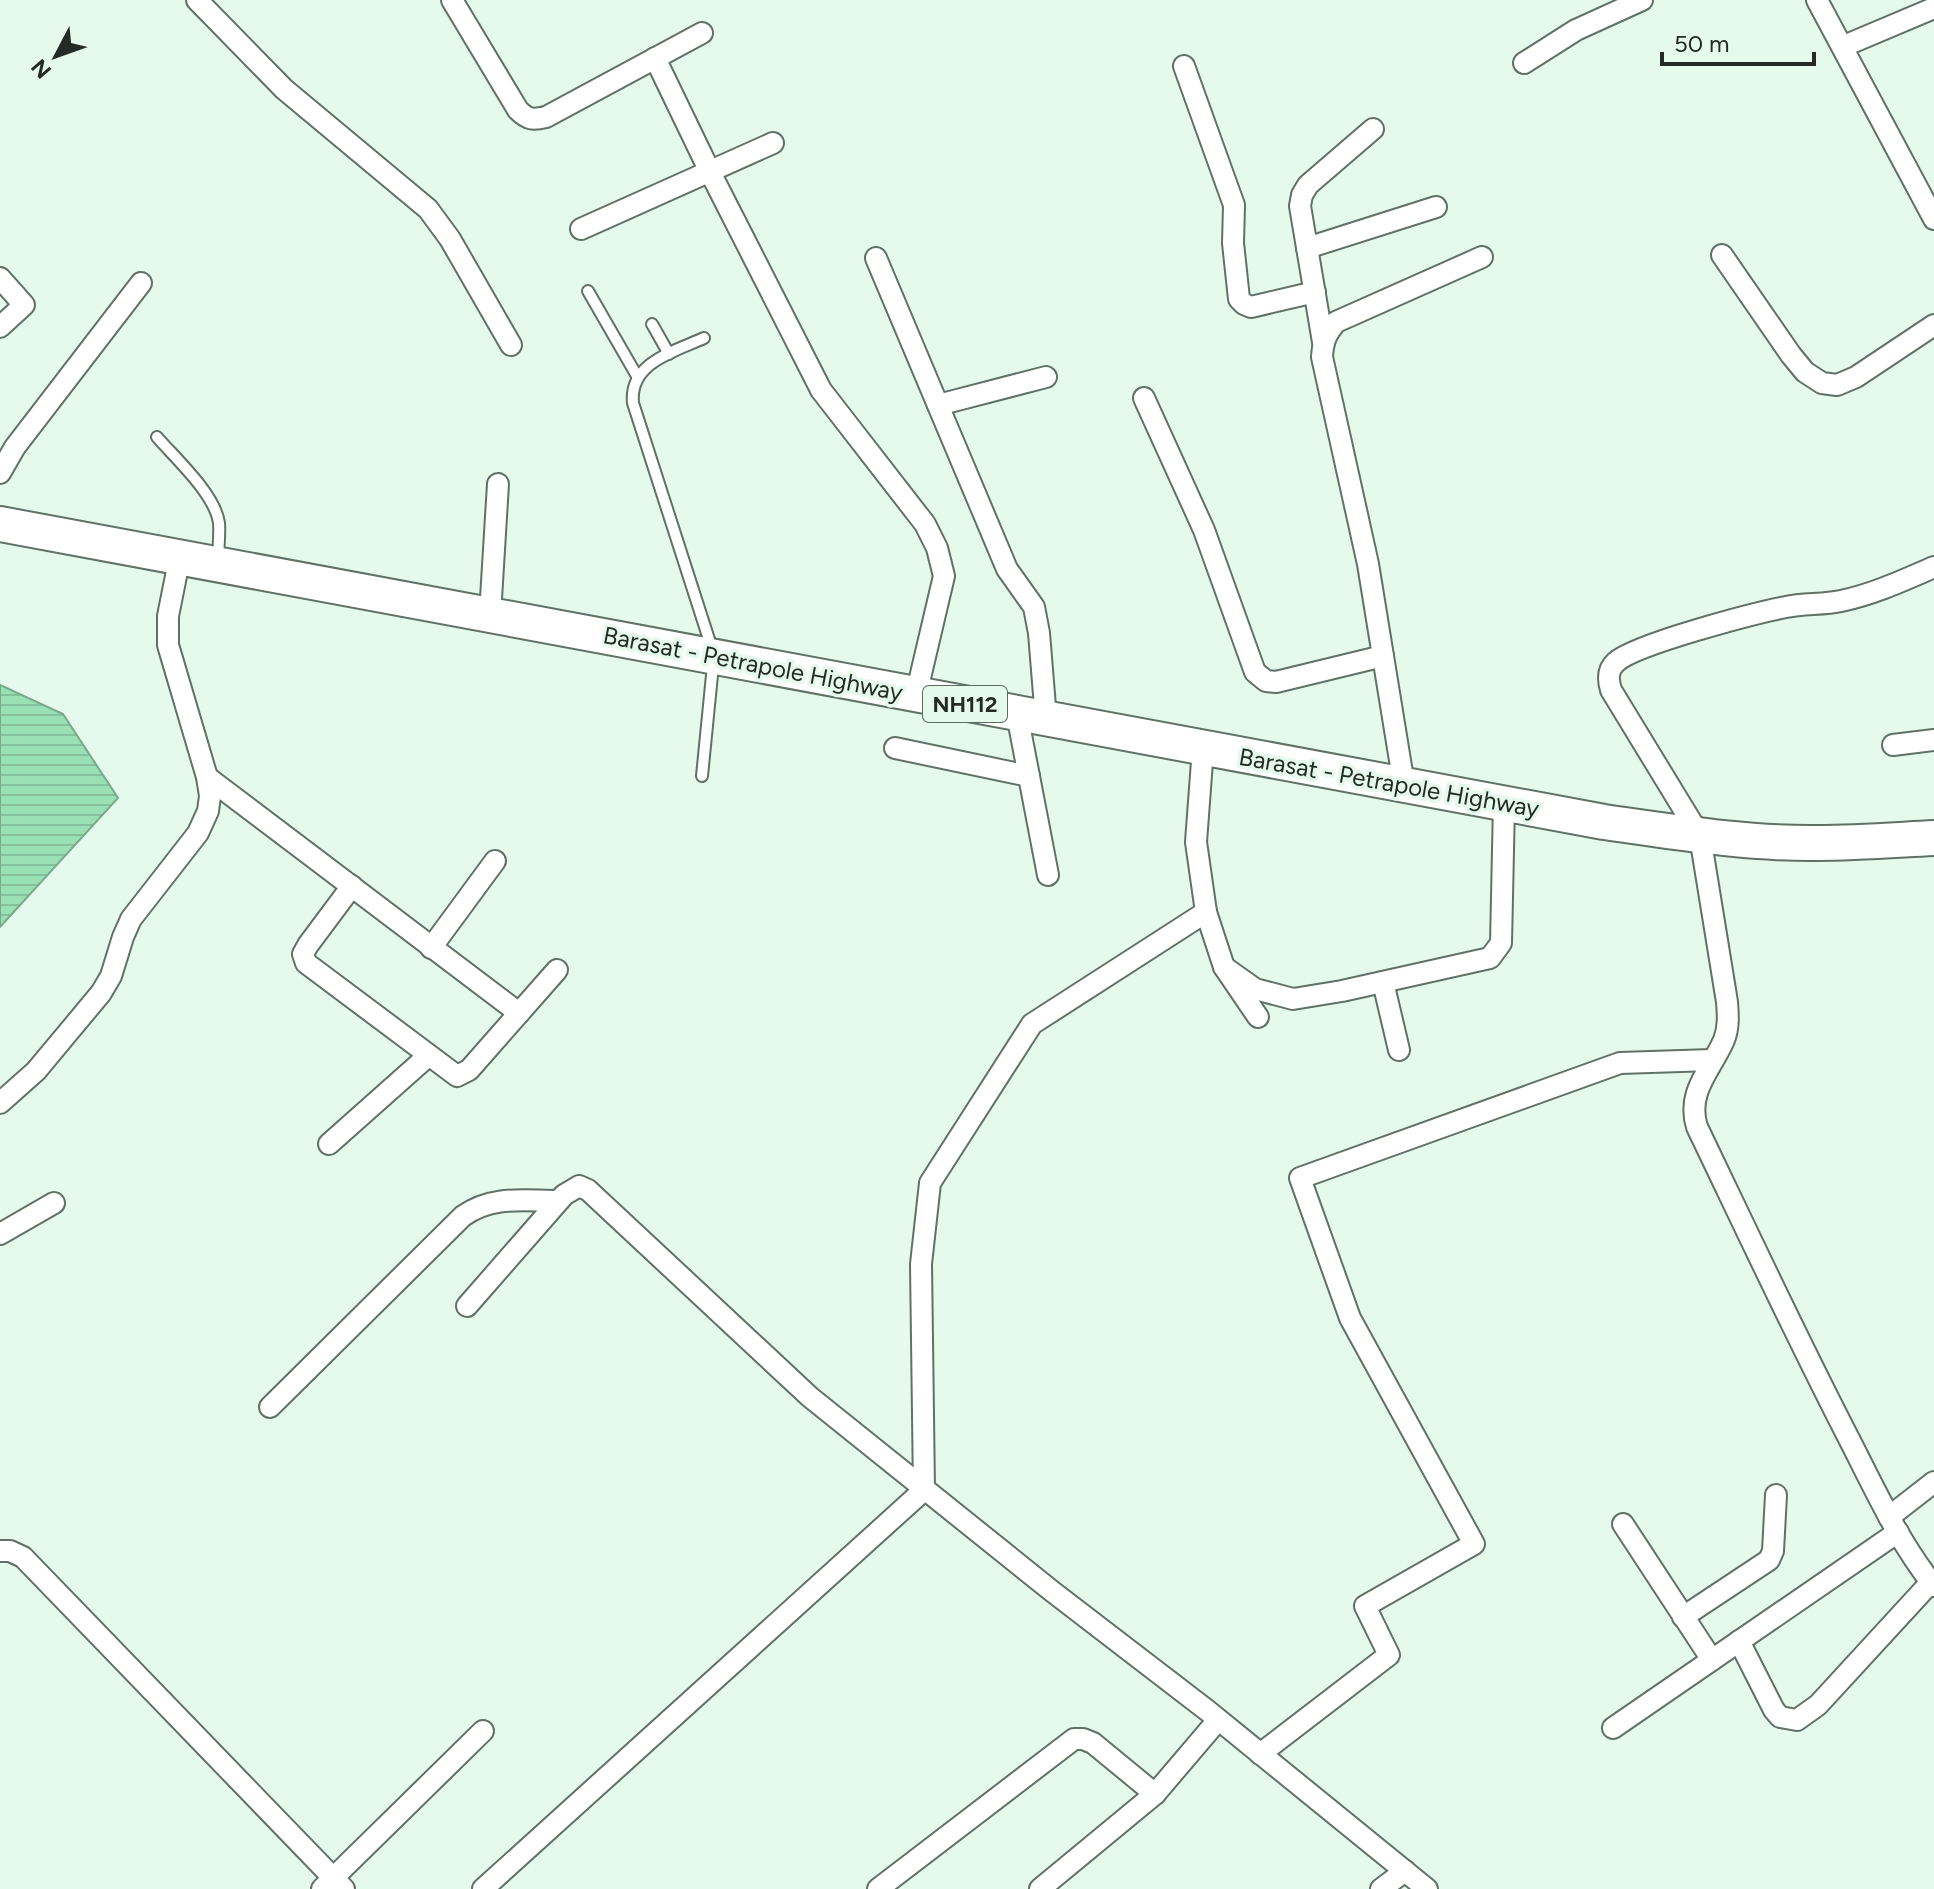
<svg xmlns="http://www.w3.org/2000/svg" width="1934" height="1889" font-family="Figtree,sans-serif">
<defs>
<pattern id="water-rules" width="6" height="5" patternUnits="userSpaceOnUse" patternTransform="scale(2)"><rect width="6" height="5" fill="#99e1b5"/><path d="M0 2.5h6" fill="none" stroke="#84c19c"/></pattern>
</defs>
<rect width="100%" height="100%" fill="#e6f9ed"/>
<path fill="url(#water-rules)" stroke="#76aa8a" stroke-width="2" d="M0,685L63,714L118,798L0,927Z"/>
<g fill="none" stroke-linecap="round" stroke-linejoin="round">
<g stroke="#607166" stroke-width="14">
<g id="service">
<path d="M588,291L637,376"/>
<path d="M652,324L669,354"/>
<path d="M157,437C176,459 215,494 219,523C220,535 218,549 218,561"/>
<path d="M702,776L714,655L633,403C629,363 673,352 704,338"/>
</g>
</g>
<g stroke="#607166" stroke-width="24">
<g id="minor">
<path d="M197,0L284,89L428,209L450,239L511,345"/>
<path d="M452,0L518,110C528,120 533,120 546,117L702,33"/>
<path d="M1817,0L1934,219"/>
<path d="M1844,46L1934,8"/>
<path d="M655,58L710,172L821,390L925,524L937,548L944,576L916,695"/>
<path d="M1524,63L1576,30L1642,0"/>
<path d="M1184,66L1234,205L1233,243L1239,299L1244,304L1251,307L1315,292"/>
<path d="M581,229L773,143"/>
<path d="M1307,248L1436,207"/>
<path d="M1722,255L1791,355L1805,372L1822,383L1837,385L1856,377L1934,325"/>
<path d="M876,258L1007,569L1034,607L1039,633L1046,719"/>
<path d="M0,278L24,305L0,327"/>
<path d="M1323,342L1300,206L1302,195L1308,185L1373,129"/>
<path d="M1144,398L1204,530L1255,672L1266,681L1276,682L1383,656"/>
<path d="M938,405L1046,377"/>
<path d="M0,473L15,447L141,283"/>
<path d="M1934,567C1904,580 1874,594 1841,601C1823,605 1804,603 1786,607C1755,613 1636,644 1616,662C1607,670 1608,680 1611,690L1700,836L1727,1002C1728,1015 1729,1027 1724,1040C1711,1070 1686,1092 1697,1127C1746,1229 1794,1332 1846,1433C1873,1485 1897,1540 1934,1586"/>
<path d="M490,615L498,484"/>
<path d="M1017,714L1048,875"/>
<path d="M1893,745L1934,740"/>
<path d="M895,748L1029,776"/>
<path d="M1203,748L1196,842L1206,912L1224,967L1258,1017"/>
<path d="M207,777L519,1013"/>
<path d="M1404,785L1368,564L1322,357C1323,341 1326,334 1336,322L1482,257"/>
<path d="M352,886L308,945L303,954L306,963L457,1076L469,1070L557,970"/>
<path d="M431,948L495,861"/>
<path d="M1224,967L1255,989L1293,999L1342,991L1490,958L1501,943L1504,804"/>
<path d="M1383,982L1399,1050"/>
<path d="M0,1103L36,1071L101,993L111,976L123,937L131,919L198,833L208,811L210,796L207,777L168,645V616L180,556"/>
<path d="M329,1144L428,1056"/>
<path d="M0,1234L54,1203"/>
<path d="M467,1306L564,1195L579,1186L588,1190L810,1397L1053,1592L1208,1711L1427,1889"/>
<path d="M270,1407L463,1216C492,1195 524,1201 558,1201"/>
<path d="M1889,1517L1934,1482"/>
<path d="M1623,1524L1712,1660"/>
<path d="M0,1551H10L23,1557L344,1889"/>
<path d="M1683,1617L1769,1560L1773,1551L1776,1495"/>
<path d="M1739,1641L1774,1710L1780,1717L1797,1720L1818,1705L1931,1582"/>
<path d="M1613,1728L1898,1532"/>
<path d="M1260,1754L1389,1655L1365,1606L1474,1544L1350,1318L1300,1178L1620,1063L1712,1060"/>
<path d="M322,1889L483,1731"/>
<path d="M483,1889L924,1490L921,1264L930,1183L1032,1024L1206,912"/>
<path d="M878,1889L1074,1739H1083L1093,1743L1155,1794L1218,1720"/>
<path d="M1040,1889L1155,1794"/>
<path d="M1381,1889L1405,1871"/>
</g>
</g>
<g stroke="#607166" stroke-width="38">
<path id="trunk" d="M0,524L1604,822C1675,832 1746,844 1818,843C1856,843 1895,840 1934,838"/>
</g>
<use href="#service" stroke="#fff" stroke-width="10"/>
<use href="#minor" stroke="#fff" stroke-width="20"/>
<use href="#trunk" stroke="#fff" stroke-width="34"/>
</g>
<g text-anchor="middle" stroke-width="7" stroke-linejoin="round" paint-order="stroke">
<rect fill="#e6f9ed" stroke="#5e6962" stroke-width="2" x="923" y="686" width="84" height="36" rx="6"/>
<g font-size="22" font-weight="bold" fill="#242b26">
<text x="965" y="712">NH112</text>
</g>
<g font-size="24" fill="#242b26" stroke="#e6f9ed">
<text transform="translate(753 664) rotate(11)" y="8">Barasat - Petrapole Highway</text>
<text transform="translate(1389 783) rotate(10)" y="8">Barasat - Petrapole Highway</text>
</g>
</g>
<g transform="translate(56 56) rotate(229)" stroke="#e6f9ed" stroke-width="6" paint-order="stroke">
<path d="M0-6L14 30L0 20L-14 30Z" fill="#242b26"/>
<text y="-12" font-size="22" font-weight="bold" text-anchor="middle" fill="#242b26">N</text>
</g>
<path d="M1662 52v12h152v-12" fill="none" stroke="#242b26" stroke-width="4"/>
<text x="1674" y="52" font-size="24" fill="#242b26" stroke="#e6f9ed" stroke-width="6" paint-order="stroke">50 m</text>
</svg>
